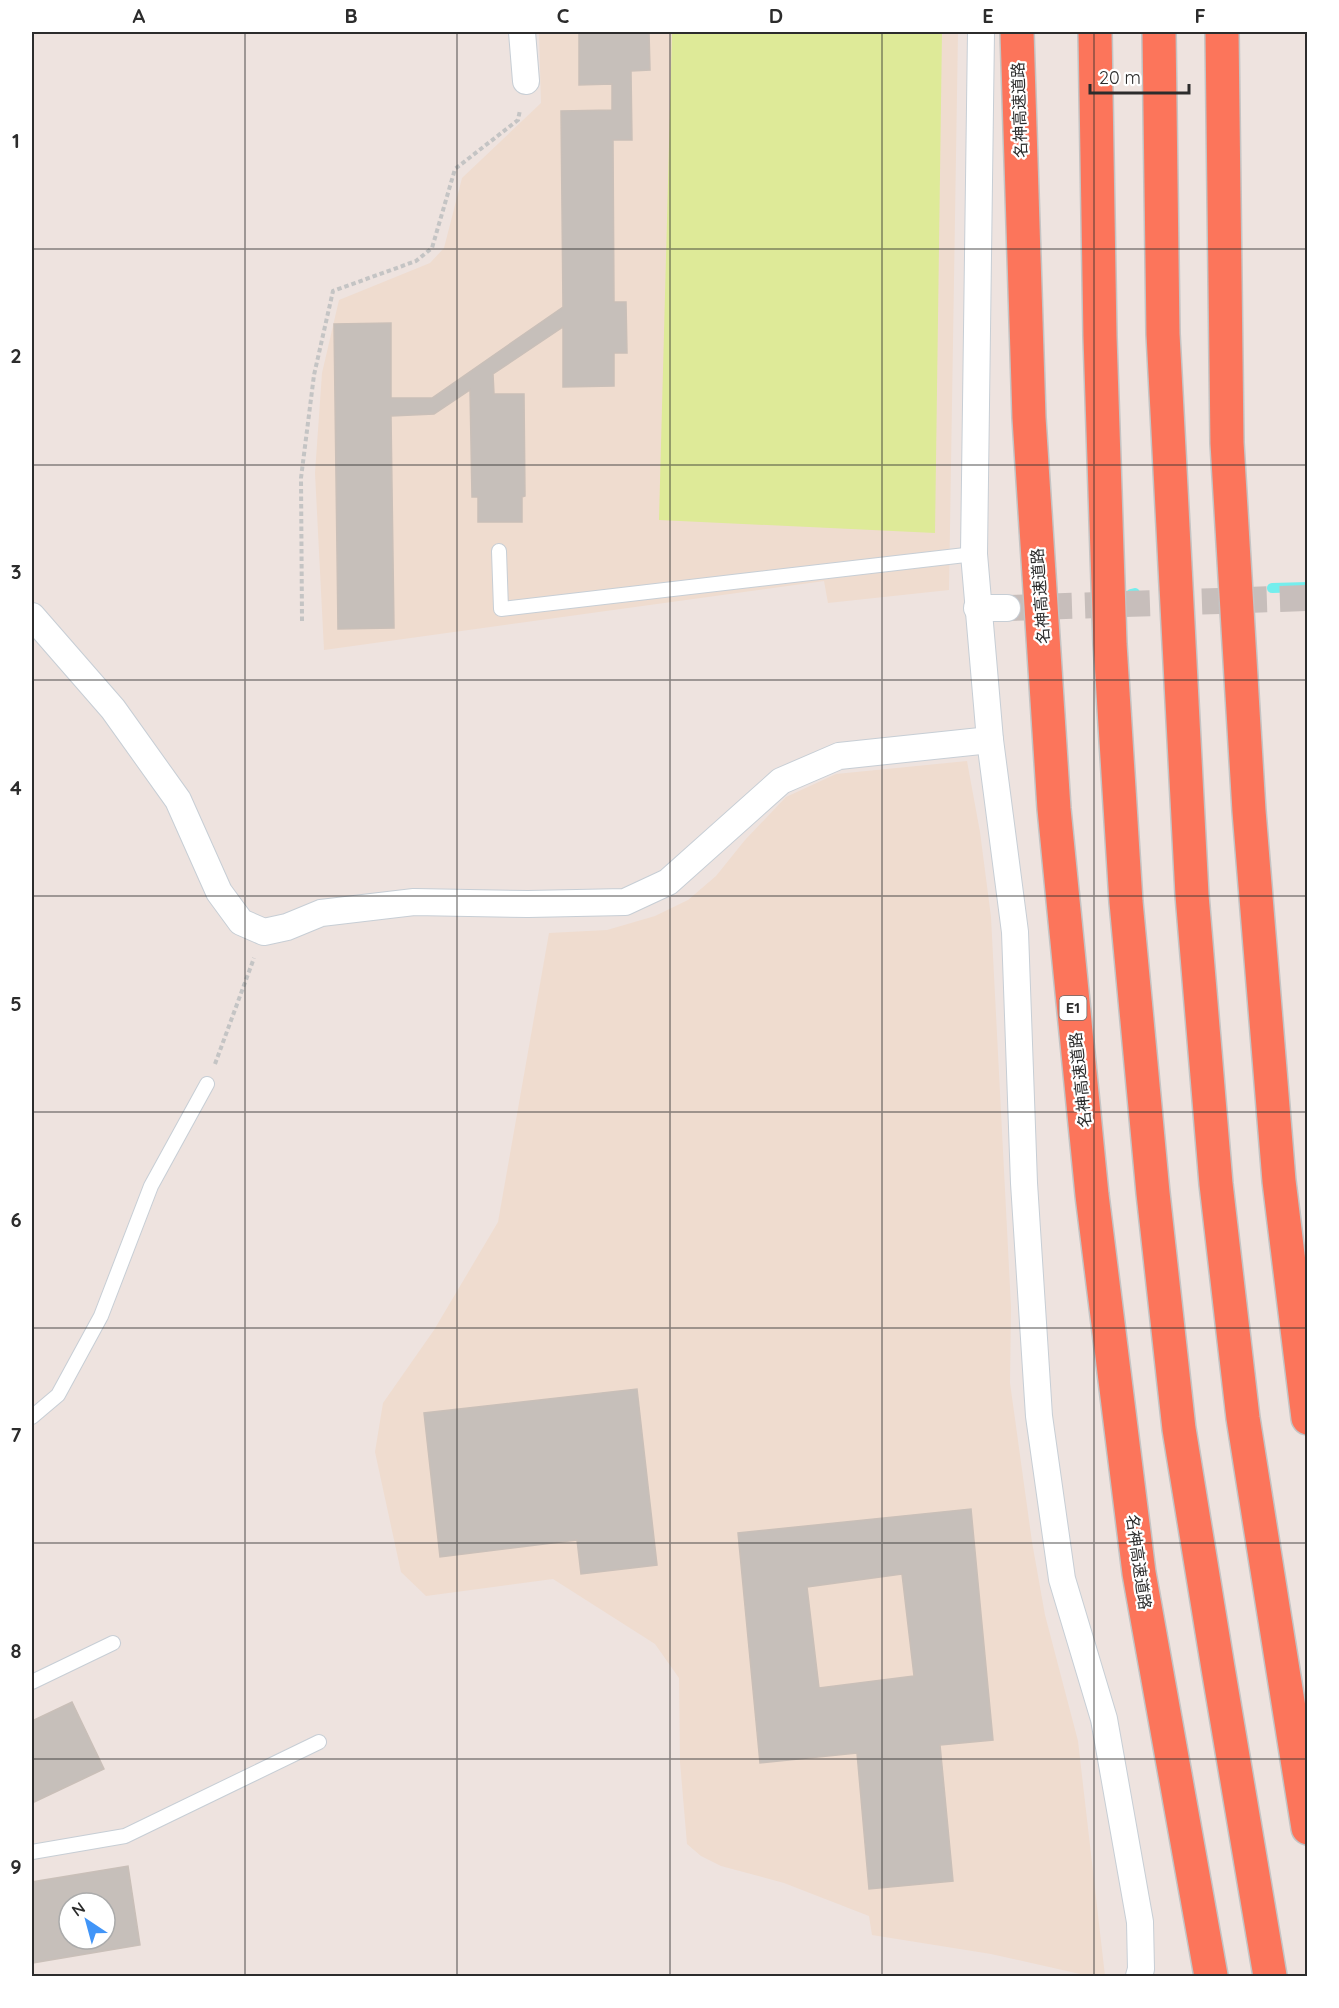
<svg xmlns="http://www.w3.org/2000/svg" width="1339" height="2008" font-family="Quicksand,'Noto Sans JP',sans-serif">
<rect width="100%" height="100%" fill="#eee3df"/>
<g fill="#efdccf">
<path d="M539,32H958L949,590L828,603L824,581L324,650L315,473L322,373L339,300L430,263L444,248L462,178L541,103Z"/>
<path d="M967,761L980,832L991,917L1011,1307L1010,1383L1032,1542L1045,1615L1078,1741L1105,1976H1089L991,1954L872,1935L869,1916L784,1883L721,1866L701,1856L687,1844L680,1762L679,1678L655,1644L553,1579L426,1596L401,1572L375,1452L383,1403L434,1330L498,1222L549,933L607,930L655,916L688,900L716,876L745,840L786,797L836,774Z"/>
</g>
<path fill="#deea98" d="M672,32H942L935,533L659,520Z"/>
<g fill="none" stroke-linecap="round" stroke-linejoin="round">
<g stroke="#74eeed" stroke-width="10">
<path d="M1272,588L1308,587"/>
<path d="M1131,594L1135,593"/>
</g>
</g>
<g fill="#c6bfba" stroke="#c9bfb8" stroke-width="1.5" fill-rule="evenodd">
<path d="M579,32H649L650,70L631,71L632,140H613L614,302H626L627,353H614V386L563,387V327L493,374L494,394H524L525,496L522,497V522H478V497H472L470,390L434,414L391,416L394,628L338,629L334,324L391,323V398H432L563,307L561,111L612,110V84L579,85Z"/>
<path d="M637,1389L657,1565L581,1574L577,1540L440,1557L424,1413Z"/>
<path d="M971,1509L993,1740L940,1745L953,1881L869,1889L857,1753L760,1763L738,1533ZM902,1574L914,1676L819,1688L807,1587Z"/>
<path d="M72,1702L104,1769L32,1803V1721Z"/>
<path d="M128,1866L140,1945L32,1963V1882ZM69,1903H105V1939H69Z"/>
</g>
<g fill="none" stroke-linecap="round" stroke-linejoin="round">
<path stroke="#c7bebb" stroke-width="26" stroke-dasharray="26 13" stroke-linecap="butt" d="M1007,608L1308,598"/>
<g stroke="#c7ced5" stroke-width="16">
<g id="lane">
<path d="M499,551L501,609L974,554"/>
<path d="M32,1417L58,1395L101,1316L151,1186L207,1084"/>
<path d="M32,1682L113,1643"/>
<path d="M32,1852L125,1836L319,1742"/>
</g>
</g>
<g stroke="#c7ced5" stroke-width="28">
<g id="street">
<path d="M522,32L526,81"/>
<path d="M981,32L974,554L990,740L1015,932L1024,1183L1039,1416L1062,1579L1104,1719L1140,1922L1141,1969L1139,1976"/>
<path d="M977,608H1007"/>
<path d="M32,616L113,709L178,800L219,892L241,922L264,932L287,927L321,913L414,902L528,904L625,902L668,882L781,781L839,756L990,740"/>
</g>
</g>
<g stroke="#c4c4c4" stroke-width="36">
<g id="highway">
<path d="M1017,32L1029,418L1054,809L1092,1195L1139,1573L1211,1976"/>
<path d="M1095,32L1100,337L1110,644L1126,902L1153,1193L1179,1429L1218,1668L1270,1976"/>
<path d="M1159,32L1163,334L1192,895L1216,1184L1243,1418L1308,1828"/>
<path d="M1222,32L1227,443L1249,811L1279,1181L1308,1418"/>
</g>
</g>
<g stroke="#c4c4c4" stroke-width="4" stroke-dasharray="4.5 3" stroke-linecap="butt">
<path d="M302,621L301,478L314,375L333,291L416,261L432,248L455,169L518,120L520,110"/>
<path d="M215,1064L254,958"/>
</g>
<use href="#lane" stroke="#fff" stroke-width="14"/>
<use href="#street" stroke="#fff" stroke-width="26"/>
<use href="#highway" stroke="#fc755b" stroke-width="33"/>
</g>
<path fill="none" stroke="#2c2c2c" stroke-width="1.5" stroke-opacity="0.55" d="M245,32V1976M457,32V1976M670,32V1976M882,32V1976M1094,32V1976M32,249H1308M32,465H1308M32,680H1308M32,896H1308M32,1112H1308M32,1328H1308M32,1543H1308M32,1759H1308"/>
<g text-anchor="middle" stroke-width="4.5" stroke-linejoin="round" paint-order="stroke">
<rect fill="#fff" stroke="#6b6b6b" stroke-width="1.5" x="1059.5" y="996" width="27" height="24" rx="4.5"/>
<g font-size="15" font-weight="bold" fill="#2c2c2c">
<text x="1073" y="1013">E1</text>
</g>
<g font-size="16" fill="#2c2c2c" stroke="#fff">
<text transform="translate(1019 110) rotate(-92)" y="6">名神高速道路</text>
<text transform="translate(1040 596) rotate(-94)" y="6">名神高速道路</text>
<text transform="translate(1080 1080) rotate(-96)" y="6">名神高速道路</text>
<text transform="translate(1139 1562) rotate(82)" y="6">名神高速道路</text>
</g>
</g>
<rect width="1339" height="2008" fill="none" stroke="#ffffff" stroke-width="66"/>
<g transform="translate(87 1921) rotate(324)"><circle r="28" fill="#ffffff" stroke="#ababab" stroke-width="1.5"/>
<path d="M0-4.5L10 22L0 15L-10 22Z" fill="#4195f8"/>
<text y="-9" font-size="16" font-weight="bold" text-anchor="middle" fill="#2c2c2c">N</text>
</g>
<path d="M1090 84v9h99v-9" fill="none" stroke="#2c2c2c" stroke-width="3"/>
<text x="1099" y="84" font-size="18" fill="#2c2c2c" stroke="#ffffff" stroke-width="4.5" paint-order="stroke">20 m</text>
<rect x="33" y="33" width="1273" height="1942" fill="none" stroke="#2c2c2c" stroke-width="2"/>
<g font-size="20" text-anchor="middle" font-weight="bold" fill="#2c2c2c">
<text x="139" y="23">A</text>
<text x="351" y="23">B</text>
<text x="563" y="23">C</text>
<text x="776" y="23">D</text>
<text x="988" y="23">E</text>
<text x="1200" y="23">F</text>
<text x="16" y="148">1</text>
<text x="16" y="363">2</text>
<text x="16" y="579">3</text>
<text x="16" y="795">4</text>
<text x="16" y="1011">5</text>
<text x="16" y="1227">6</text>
<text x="16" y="1442">7</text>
<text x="16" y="1658">8</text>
<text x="16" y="1874">9</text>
</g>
</svg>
